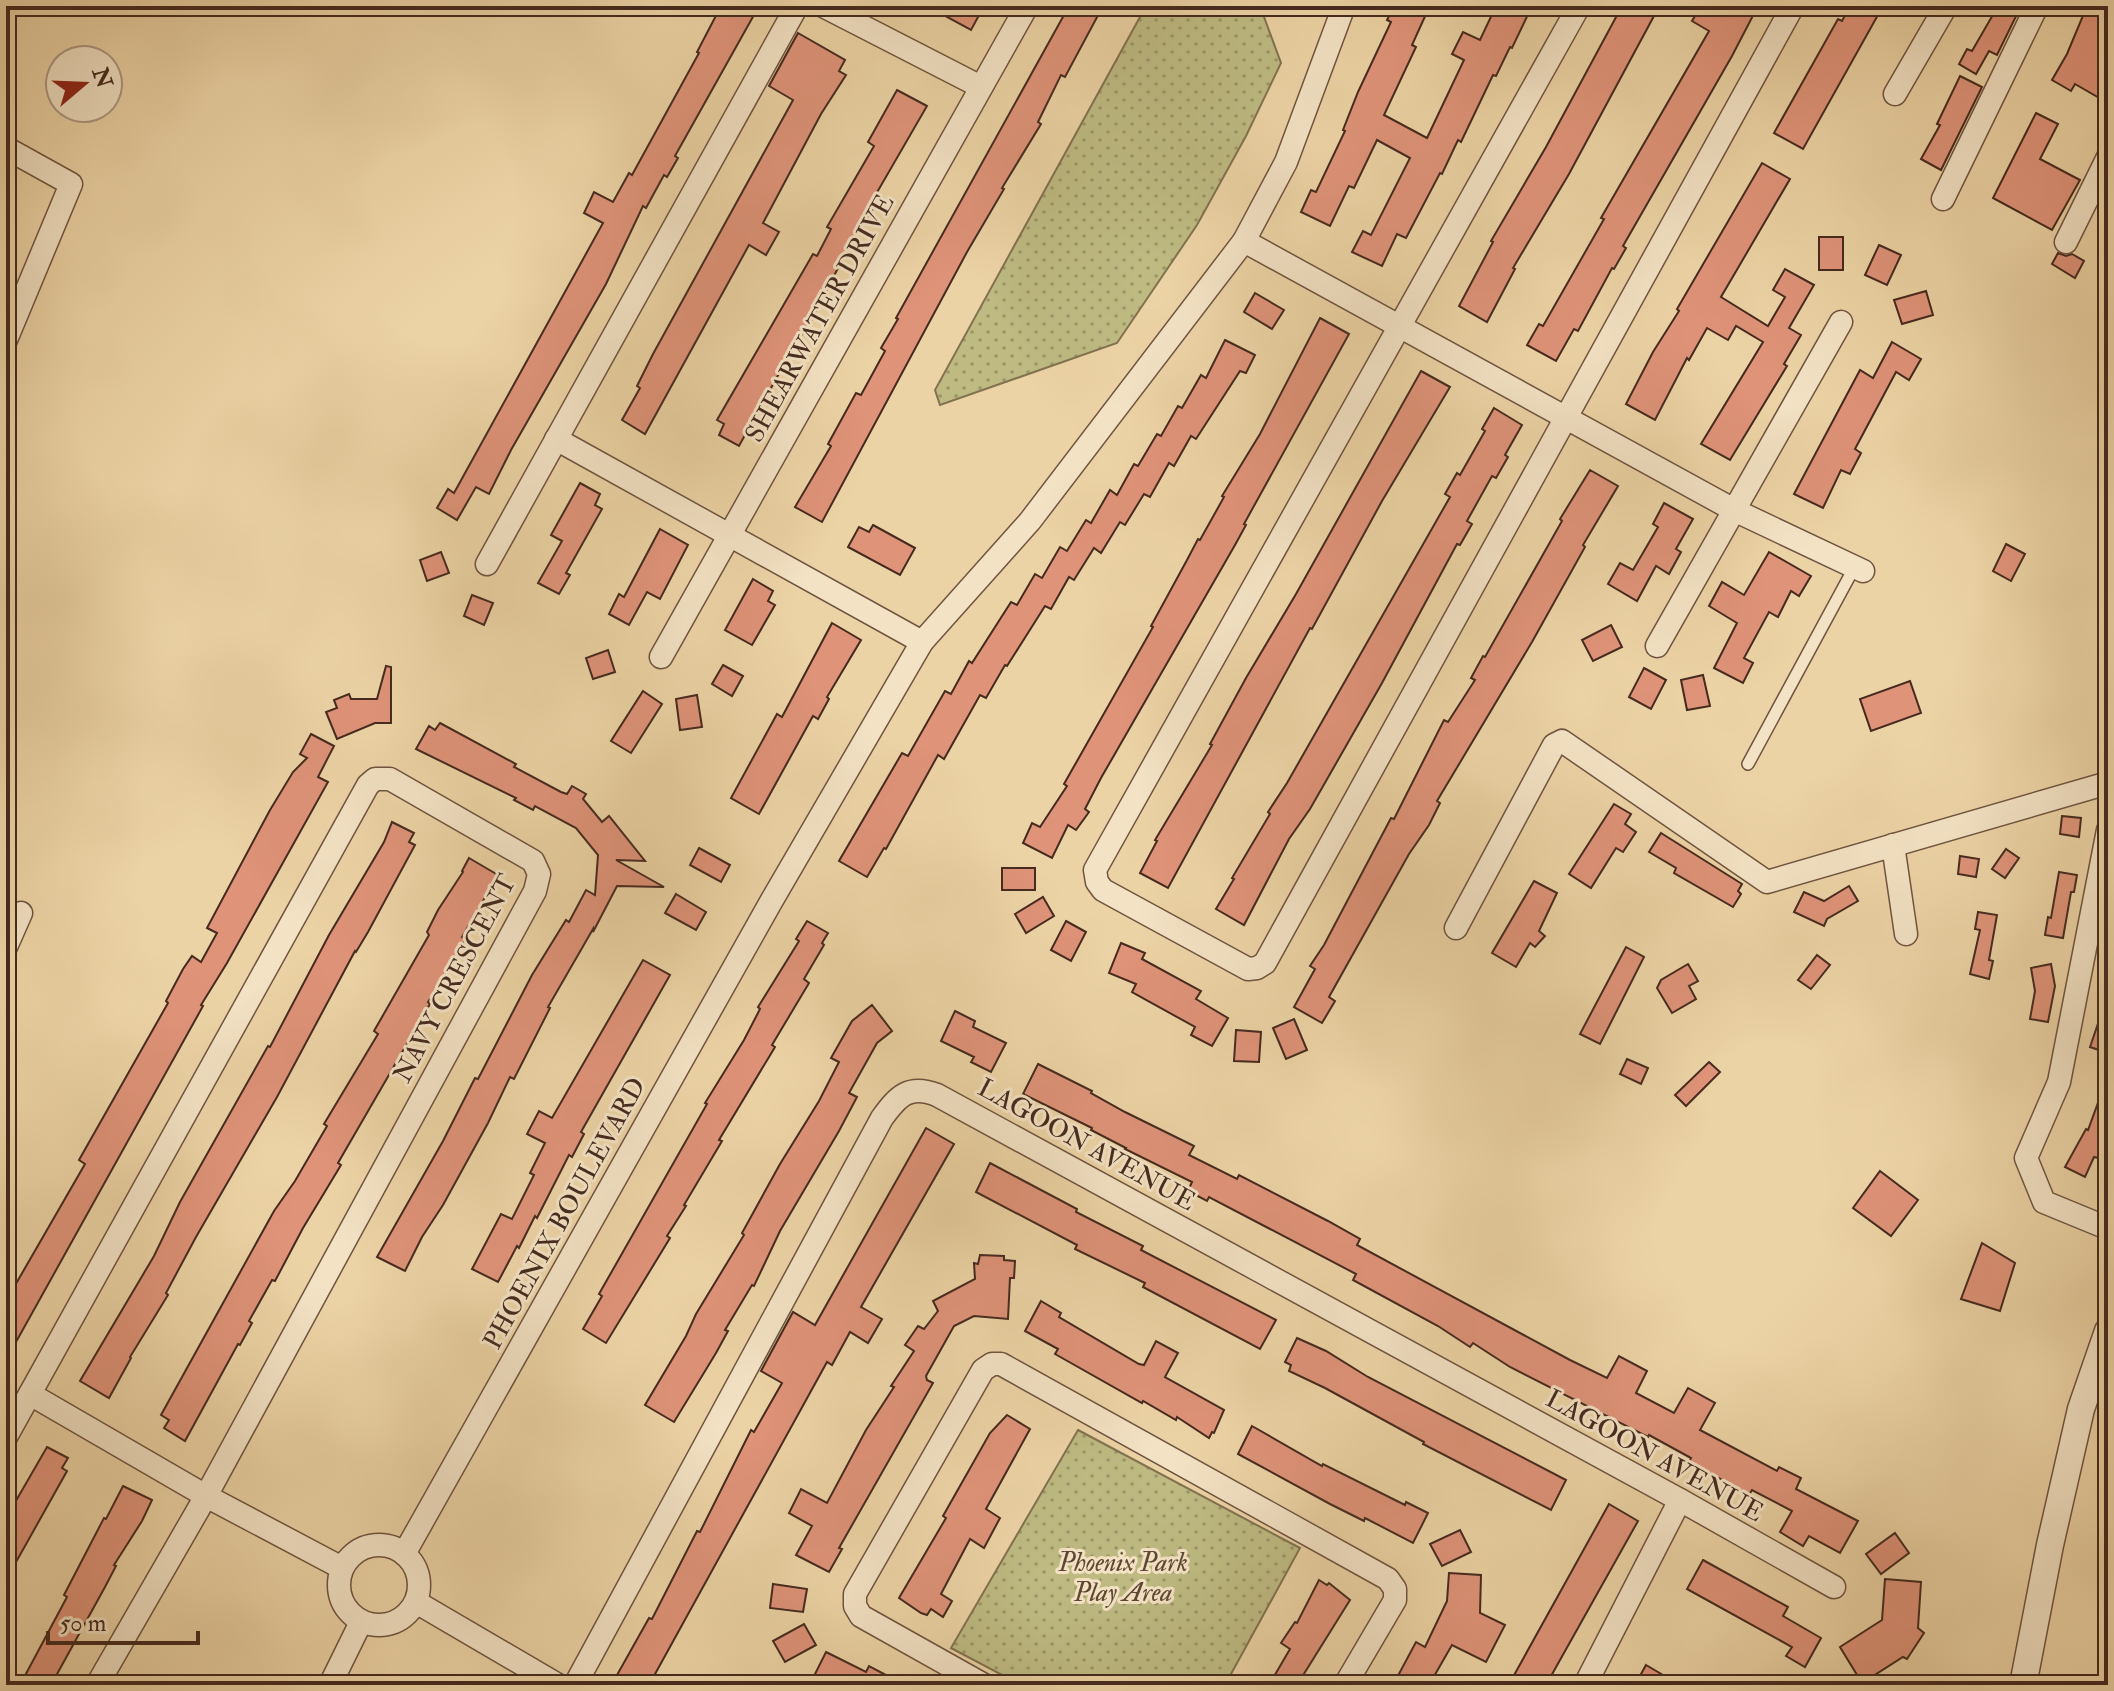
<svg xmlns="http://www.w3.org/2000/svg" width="2114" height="1691" font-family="'IM FELL Double Pica',serif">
<defs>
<pattern id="park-dots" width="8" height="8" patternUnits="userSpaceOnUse" patternTransform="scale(2)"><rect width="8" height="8" fill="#beba82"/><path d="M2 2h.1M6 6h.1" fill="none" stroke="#9c976a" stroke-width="1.8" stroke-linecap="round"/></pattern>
</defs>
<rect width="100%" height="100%" fill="#ecd3a5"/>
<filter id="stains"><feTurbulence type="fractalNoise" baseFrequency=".0025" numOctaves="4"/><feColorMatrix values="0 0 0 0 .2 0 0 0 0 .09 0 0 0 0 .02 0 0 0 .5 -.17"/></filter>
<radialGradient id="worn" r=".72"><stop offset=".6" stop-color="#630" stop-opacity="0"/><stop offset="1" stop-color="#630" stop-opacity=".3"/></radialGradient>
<g fill="url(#park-dots)" stroke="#827250" stroke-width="2">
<path d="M1146,6H1260L1281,63L1246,136L1197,225L1117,343L940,405L935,390Z"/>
<path d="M1078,1430L1300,1548L1225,1685H1021L951,1648Z"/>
</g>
<g fill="#df9379" stroke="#452a1e" stroke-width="2">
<path d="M721,6H759L675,156L678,158L667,177L664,175L646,208L643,206L606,284L511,450L489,494L476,487L457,520L437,508L448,489L454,493L603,223L584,213L594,192L613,202L629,173L632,175L699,53L697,52Z"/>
<path d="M927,6H984L971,30Z"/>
<path d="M1069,6H1103L1065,77L1061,75L1038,122L1041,124L1002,188L1004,189L967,252L822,522L795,507L831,446L828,444L856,393L861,395L885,351L881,348L898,319L896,318Z"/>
<path d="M1394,6H1413L1427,12L1412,45L1416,47L1384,115L1427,138L1464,60L1452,54L1463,32L1480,40L1496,6H1532L1512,48L1510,47L1496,76L1493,75L1461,142L1458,140L1442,174L1440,173L1406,238L1397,234L1382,266L1352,252L1363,231L1371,235L1410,158L1377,140L1354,188L1349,186L1330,226L1301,212L1311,190L1316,192L1345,131L1343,130L1358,92L1391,22L1387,20Z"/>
<path d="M1622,6H1642L1655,14L1569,174L1513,268L1515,269L1487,322L1459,306L1493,242L1491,241L1546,147Z"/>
<path d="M1701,6H1758L1732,56L1623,246L1626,248L1614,269L1612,268L1578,331L1574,329L1556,361L1527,345L1539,324L1543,326L1604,219L1601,218L1709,31L1692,21Z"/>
<path d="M1850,6H1883L1803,149L1774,133L1838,19L1842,21Z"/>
<path d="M1998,6H2021L1997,55L1989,51L1976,74L1959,64L1967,49L1972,51Z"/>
<path d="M2087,6H2108V103L2075,84L2071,91L2052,80L2067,54Z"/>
<path d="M798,33L845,60L839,71L846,75L821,114L763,223L779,232L766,255L749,245L645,434L622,420L640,388L637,386L653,354L793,100L769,86Z"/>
<path d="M1960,76L1982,87L1941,170L1921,159L1940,125L1937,124Z"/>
<path d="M897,90L927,106L872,201L876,203L865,223L862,221L812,319L792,350L739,446L719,435L724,424L717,420L813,254L817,256L831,229L827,227L874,146L868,142Z"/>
<path d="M2036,113L2058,124L2040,159L2080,180L2052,230L1993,198Z"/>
<path d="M1762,163L1790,179L1721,297L1768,326L1785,297L1773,290L1785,269L1814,285L1789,328L1801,335L1784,364L1787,366L1730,460L1701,444L1763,342L1736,326L1728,340L1707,328L1689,360L1687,358L1655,420L1626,404L1653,352L1679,311L1677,309Z"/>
<rect x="1819" y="237" width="24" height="33"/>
<path d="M1879,245L1901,255L1887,285L1865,275Z"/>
<path d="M2058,253L2066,256L2072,254L2084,261L2075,278L2052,264Z"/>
<path d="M1926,291L1933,315L1902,324L1894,300Z"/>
<path d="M1255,293L1284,310L1272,329L1244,312Z"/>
<path d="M1320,318L1349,334L1244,524L1246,525L1235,545L1101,778L1085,809L1089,812L1076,830L1068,825L1052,858L1023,843L1032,823L1040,827L1067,786L1064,784L1153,627L1151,626L1187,560L1198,539L1200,540L1224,497L1222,496L1260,434Z"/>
<path d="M1225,340L1255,355L1246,373L1240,371L1196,439L1191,436L1174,466L1169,463L1150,497L1144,494L1125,525L1120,522L1101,553L1094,548L1074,580L1069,577L1051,609L1045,606L1007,666L1005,665L986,698L980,695L944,759L938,755L886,849L884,848L867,877L839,861L902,753L908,756L945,691L951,694L969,661L972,663L1011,602L1017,605L1035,574L1042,578L1060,547L1067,551L1086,520L1091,523L1110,490L1117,495L1134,464L1138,466L1157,434L1161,436L1178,406L1182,408L1201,375L1206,378Z"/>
<path d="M1892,342L1921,359L1909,380L1896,372L1855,449L1861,453L1850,474L1841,470L1823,508L1794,494L1860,370L1873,378Z"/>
<path d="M1421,371L1450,387L1382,501L1312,629L1310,628L1168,888L1140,873L1157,841L1155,840L1212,745L1210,744L1246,678L1296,594Z"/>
<path d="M1494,408L1522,425L1505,455L1508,457L1496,478L1492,476L1467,521L1472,524L1460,545L1457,544L1382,683L1310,809L1289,839L1244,925L1216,909L1234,879L1232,878L1270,814L1268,812L1287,783L1450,497L1445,494L1457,473L1460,475L1485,431L1482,429Z"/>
<path d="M1590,470L1618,486L1583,545L1585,547L1532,642L1437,801L1440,803L1429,825L1409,854L1329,997L1335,1001L1322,1023L1294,1007L1315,969L1310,966L1324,945L1391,818L1394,819L1444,720L1448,722L1475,680L1471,678L1483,656L1485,657L1562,521L1560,519Z"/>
<path d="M580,483L600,494L595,505L602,509L566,573L570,575L559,594L538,583L562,541L551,535Z"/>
<path d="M1664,503L1693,519L1676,549L1681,552L1669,574L1656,566L1637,601L1608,584L1620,563L1633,570L1658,527L1653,524Z"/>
<path d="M873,525L915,548L900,575L848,547L859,527L869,532Z"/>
<path d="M660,529L688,545L660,599L647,592L629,625L609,614L619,594L624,597Z"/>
<path d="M2006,544L2025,554L2011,581L1993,571Z"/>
<path d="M441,552L449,573L427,581L420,560Z"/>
<path d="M1769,552L1811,576L1799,596L1791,591L1778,617L1769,612L1744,658L1753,663L1743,683L1714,668L1737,623L1709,606L1722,582L1744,595Z"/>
<path d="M753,579L773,591L768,601L775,605L752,645L725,630Z"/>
<path d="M472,595L493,603L484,625L464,616Z"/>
<path d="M832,623L861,640L827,697L829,699L818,719L813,716L759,814L731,798L777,714L782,717Z"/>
<path d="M1611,625L1622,647L1593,661L1582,640Z"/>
<path d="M608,650L615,672L593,679L586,658Z"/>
<path d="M723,665L743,676L732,696L712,684Z"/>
<path d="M386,666L391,667V723H375L337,739L326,712L337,708L334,700L349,694L351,699H377Z"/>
<path d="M1644,668L1666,680L1651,709L1629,697Z"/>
<path d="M1703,675L1710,706L1687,710L1681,680Z"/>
<path d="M1910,681L1921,713L1871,731L1860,699Z"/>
<path d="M643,691L662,704L631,753L611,741Z"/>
<path d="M697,695L702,727L680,730L676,699Z"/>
<path d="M440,723L516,764L514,767L561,792L567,794L572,786L586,794L583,799L602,822L609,816L645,861L616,860L664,887L617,886L593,932V929L548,1007L550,1008L514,1079L510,1077L488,1123L443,1205L422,1237L405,1271L377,1257L443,1141L475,1078L478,1079L532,975L566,920L569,922L586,890L595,895L598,855L576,828L535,806L533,810L514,800L516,798L416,749L429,726L435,730Z"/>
<path d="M311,734L334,746L318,777L328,782L227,963L201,1005L203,1006L6,1360V1301L85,1164L79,1160L168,1003L166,1001L183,969L192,956L201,962L217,933L207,928L270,810L293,772L307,758L300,754Z"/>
<path d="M1614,804L1631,814L1625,824L1636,832L1623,852L1616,848L1591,888L1569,874Z"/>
<path d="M2062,816L2081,818L2079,837L2060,834Z"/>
<path d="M392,822L414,833L409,842L415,845L368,932L356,952L355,951L277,1097L196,1237L166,1293L168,1295L130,1357L131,1358L109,1398L80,1381L154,1256L180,1202L268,1046L270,1047L329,935L384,842Z"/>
<path d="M1661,833L1742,884L1738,891L1741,894L1733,907L1674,873L1676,868L1649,852Z"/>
<path d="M699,848L730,865L721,882L690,865Z"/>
<path d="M2006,849L2019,858L2005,878L1992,869Z"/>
<path d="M1960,856L1979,859L1976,877L1958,874Z"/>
<path d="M469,858L498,875L462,937L466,939L454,962L428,1002L430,1004L338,1163L341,1165L303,1228L275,1281L272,1280L249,1321L252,1323L240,1345L238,1344L185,1441L164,1428L169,1420L161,1415L274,1211L295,1181L327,1126L324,1124L378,1034L374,1031L429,935L427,932L438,910L463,872L462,871Z"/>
<rect x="1002" y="868" width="33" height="22"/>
<path d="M2059,872L2077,875L2074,892H2071L2063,938L2045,935L2048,917L2051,918Z"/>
<path d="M1534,881L1557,893L1539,931L1545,936L1535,947L1530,943L1516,967L1492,953Z"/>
<path d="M1849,886L1858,901L1827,919L1824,926L1794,912L1804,892L1824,901Z"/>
<path d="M676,894L706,912L696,930L665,913Z"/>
<path d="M1043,897L1054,916L1026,933L1015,914Z"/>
<path d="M1978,912L1997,915L1989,960L1993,961L1989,979L1970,974L1980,930L1975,929Z"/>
<path d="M807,921L828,933L822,943L824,945L804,979L809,983L772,1045L775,1047L719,1140L722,1141L684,1205L686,1206L667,1236L670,1238L606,1343L583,1329L602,1296L599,1294L707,1104L705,1103L744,1040L760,1009L758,1007L799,941L796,939Z"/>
<path d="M1066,921L1086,932L1071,961L1051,950Z"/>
<path d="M1121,943L1145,953L1142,959L1201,991L1196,999L1228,1018L1212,1046L1191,1035L1195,1027L1132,992L1136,984L1109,973Z"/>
<path d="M1626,947L1644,957L1600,1044L1580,1034Z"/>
<path d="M1817,955L1830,965L1811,989L1798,980Z"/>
<path d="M643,960L670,975L581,1132L584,1134L572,1157L569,1155L537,1218L535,1216L519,1248L517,1246L498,1282L472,1269L501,1214L512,1219L534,1175L530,1173L545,1143L527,1134L539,1111L552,1118Z"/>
<path d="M1688,964L1698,981L1689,986L1696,999L1672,1013L1657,988L1661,980Z"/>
<path d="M2051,964L2055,986L2048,1022L2030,1019L2035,991L2031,968Z"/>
<path d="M2105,1003L2108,1004V1053L2090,1047Z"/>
<path d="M872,1005L892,1031L877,1043L849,1093L857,1097L839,1131L780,1231L754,1286L752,1285L725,1330L728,1331L716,1353L674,1422L645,1405L686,1336L696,1314L744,1235L742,1233L780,1164L819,1101L839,1062L831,1058L852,1021Z"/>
<path d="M955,1011L975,1021L973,1027L1006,1043L991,1072L971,1062L974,1057L941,1041Z"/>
<path d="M1294,1019L1307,1050L1286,1059L1273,1028Z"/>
<path d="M1236,1030L1261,1032L1259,1062L1234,1061Z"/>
<path d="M1627,1059L1648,1068L1641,1084L1620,1074Z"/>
<path d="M1709,1062L1720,1072L1686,1106L1675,1095Z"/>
<path d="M1038,1064L1092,1091L1091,1093L1125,1112L1194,1146L1189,1155L1237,1179L1239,1175L1328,1221L1360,1239L1357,1245L1570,1360L1607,1378L1619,1356L1647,1371L1636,1393L1674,1413L1688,1388L1715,1403L1700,1430L1777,1471L1779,1467L1801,1478L1796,1489L1858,1521L1840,1553L1809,1536L1803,1546L1780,1532L1792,1511L1752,1490L1749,1495L1728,1483L1689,1462L1691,1458L1649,1435L1648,1437L1510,1367L1473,1343L1470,1347L1438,1326L1353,1280L1356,1274L1209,1197L1207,1201L1188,1191L1192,1182L1125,1149L1126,1148L1091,1130L1092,1128L1023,1094Z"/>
<path d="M2106,1081L2108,1082V1137L2098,1158L2094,1157L2085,1177L2065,1167L2086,1129L2088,1130Z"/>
<path d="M926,1128L954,1144L861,1307L882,1319L868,1343L850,1332L832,1365L827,1362L649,1685H636L617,1675L649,1618L652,1619L697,1531L700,1532L751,1430L754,1432L782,1383L761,1371L793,1312L815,1325Z"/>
<path d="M990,1163L1077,1209L1076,1212L1143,1246L1141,1250L1276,1320L1260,1349L1143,1287L1145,1283L1075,1249L1077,1245L976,1192Z"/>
<path d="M1880,1171L1918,1200L1891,1236L1853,1208Z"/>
<path d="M1982,1243L2015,1263L2000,1311L1961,1299Z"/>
<path d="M980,1255L1004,1256V1260L1015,1261L1014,1278H1010L1008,1319L974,1316L954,1326L926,1376L927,1380L933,1383L839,1548L842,1549L829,1572L796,1555L812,1526L789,1513L801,1489L827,1503L866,1430L894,1387L891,1386L914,1351L905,1345L918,1326L924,1329L938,1311L933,1301L975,1279L974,1263L978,1264Z"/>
<path d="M1041,1301L1061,1313L1059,1317L1139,1364L1144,1365L1156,1341L1178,1353L1165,1377L1224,1410L1214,1433L1212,1432L1209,1438L1177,1417L1176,1420L1143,1401L1142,1403L1055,1354L1058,1349L1025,1331Z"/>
<path d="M1297,1338L1326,1351L1368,1377L1566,1480L1551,1510L1423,1444L1424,1442L1325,1388L1289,1371L1291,1365L1285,1362Z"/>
<path d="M1007,1415L1030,1429L986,1509L1000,1518L984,1548L970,1539L941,1594L952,1601L943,1617L931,1609L927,1615L921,1613L899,1598L946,1518L943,1516L990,1433Z"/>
<path d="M1252,1426L1322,1466L1323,1464L1405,1505L1406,1502L1428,1513L1413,1543L1365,1518L1364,1521L1330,1504L1238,1454Z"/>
<path d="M47,1447L68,1458L62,1468L67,1471L6,1580V1518Z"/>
<path d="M123,1486L152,1500L142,1521L114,1565L116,1566L105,1587L51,1685H20L67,1597L64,1595L104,1518L106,1519Z"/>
<path d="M1609,1504L1638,1521L1546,1685H1528L1513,1677Z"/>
<path d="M1460,1530L1471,1552L1442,1566L1430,1544Z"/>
<path d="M1895,1533L1909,1553L1881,1574L1866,1554Z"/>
<path d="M1703,1560L1788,1607L1783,1616L1821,1638L1805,1667L1786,1656L1792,1647L1687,1589Z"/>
<path d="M1449,1573L1481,1575L1480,1613L1505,1625L1486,1662L1452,1645L1429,1685H1393L1416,1642L1425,1647L1447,1601Z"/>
<path d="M1885,1579L1921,1582L1918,1628L1924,1633L1907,1659L1903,1657L1862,1683L1840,1647L1882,1620Z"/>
<path d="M1319,1580L1327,1585L1329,1583L1350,1600L1297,1685H1269L1290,1649L1281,1643L1295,1622L1297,1623Z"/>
<path d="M773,1584L807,1589L803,1612L770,1608Z"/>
<path d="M804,1624L816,1645L785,1662L773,1641Z"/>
<path d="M826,1652L866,1672L869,1666L905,1685H822L812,1680Z"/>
<path d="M1646,1665L1680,1685H1635Z"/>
</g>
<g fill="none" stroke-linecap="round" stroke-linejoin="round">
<g stroke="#6f5440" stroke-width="14">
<path id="service" d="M1748,764L1854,568"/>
</g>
<g stroke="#6f5440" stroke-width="25">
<g id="minor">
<path d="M823,6L981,87"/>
<path d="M1579,6L1095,870L1097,882L1103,890L1248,969L1257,968L1265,963L1793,6"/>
<path d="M1895,94L1946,6"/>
<path d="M6,148L71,184L6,340"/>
<path d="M1943,199L2037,6"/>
<path d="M1244,241L1734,510L1863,571"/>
<path d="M2066,242L2108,157"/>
<path d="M556,439L922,642"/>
<path d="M487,564L797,6"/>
<path d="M1657,646L1841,322"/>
<path d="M661,657L1027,6"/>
<path d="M1893,845L1906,934"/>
<path d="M1456,928L1554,745L1562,741L1767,882L2108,783"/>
<path d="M6,947L21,913"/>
<path d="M2100,1225L2044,1202L2026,1158L2059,1082L2108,830"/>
<path d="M30,1394L206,1496L342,1568"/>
<path d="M6,1437L368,785L375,779H390L533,861L539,874L535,891L206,1496L97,1685"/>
<circle cx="379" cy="1585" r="40"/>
<path d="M404,1554L772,900L922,642L1030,521L1244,241L1286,162L1344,6"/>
<path d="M416,1602L558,1685"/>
<path d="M330,1685L361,1622"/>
<path d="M575,1685L882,1118C898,1096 909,1084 937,1095L1680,1500L1834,1587"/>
<path d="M984,1685L861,1616L855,1606V1594L983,1370L992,1364H1001L1388,1579L1395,1589V1600L1345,1685"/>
<path d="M1585,1685L1680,1500"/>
</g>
</g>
<g stroke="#6f5440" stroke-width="29">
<path id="tertiary" d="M2023,1685L2050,1545L2081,1409L2108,1331"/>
</g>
<use href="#service" stroke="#f3e2c4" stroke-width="11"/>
<use href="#minor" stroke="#f3e2c4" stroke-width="22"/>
<use href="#tertiary" stroke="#f3e2c4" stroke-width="26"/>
</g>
<g text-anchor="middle" stroke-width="6" stroke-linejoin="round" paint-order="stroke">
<g font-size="26" fill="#452a1e" stroke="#f3e2c4">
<text transform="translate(819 318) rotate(-61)" y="9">SHEARWATER DRIVE</text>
<text transform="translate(454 978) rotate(-62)" y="9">NAVY CRESCENT</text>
<text transform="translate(1087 1144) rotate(29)" y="9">LAGOON AVENUE</text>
<text transform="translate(564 1213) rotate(-61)" y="9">PHOENIX BOULEVARD</text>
<text transform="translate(1655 1455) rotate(29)" y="9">LAGOON AVENUE</text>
</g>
<g font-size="26" font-style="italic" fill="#5d4732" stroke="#f3e2c4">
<text x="1123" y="1571">Phoenix Park<tspan x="1123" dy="30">Play Area</tspan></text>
</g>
</g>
<rect width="2114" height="1691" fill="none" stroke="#ecd3a5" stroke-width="32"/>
<rect x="8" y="8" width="2098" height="1675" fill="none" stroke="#452a1e" stroke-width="4"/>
<rect x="16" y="16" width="2082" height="1659" fill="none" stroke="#452a1e" stroke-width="2"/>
<g transform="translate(84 84) rotate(71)"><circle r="38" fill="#f3e2c4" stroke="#ad9882" stroke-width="2"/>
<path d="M0-6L14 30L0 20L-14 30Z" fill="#8f2418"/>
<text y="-12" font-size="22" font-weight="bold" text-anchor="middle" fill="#452a1e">N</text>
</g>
<path d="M48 1631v12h150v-12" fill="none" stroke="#452a1e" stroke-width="4"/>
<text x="60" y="1631" font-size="24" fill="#452a1e" stroke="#f3e2c4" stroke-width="6" paint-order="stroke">50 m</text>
<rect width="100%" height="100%" filter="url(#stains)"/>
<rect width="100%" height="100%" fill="url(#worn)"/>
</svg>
